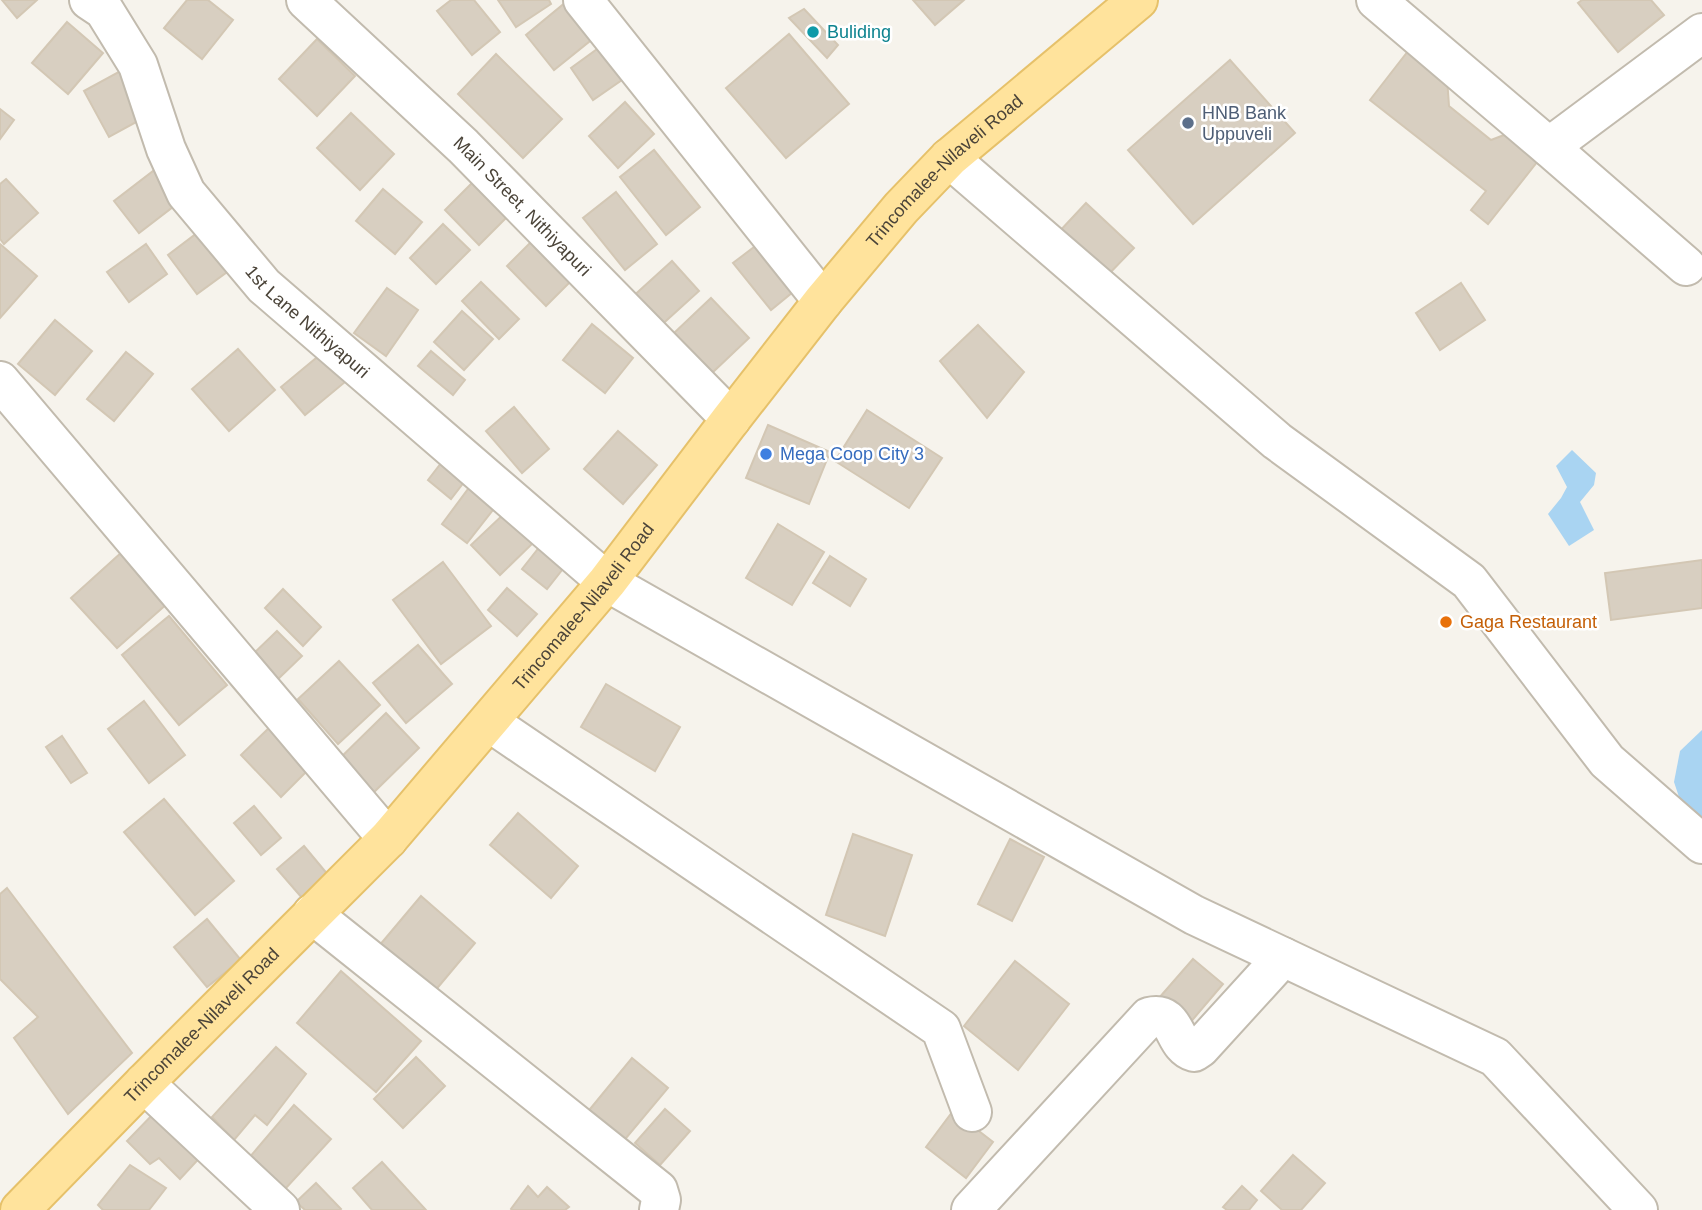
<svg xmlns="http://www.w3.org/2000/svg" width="1702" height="1210" font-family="Helvetica,sans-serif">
<rect width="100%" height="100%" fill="#f6f3ec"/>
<g fill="#a9d4f2">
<path d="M1572,450L1596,473L1594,485L1580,502L1594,530L1569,546L1548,514L1561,498L1567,487L1556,466Z"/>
<path d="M1702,730V829L1685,815L1674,782L1680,751Z"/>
</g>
<g fill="#d8cfc1" stroke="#d3c7b4" stroke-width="2">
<path d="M2,0H37L17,18Z"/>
<path d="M187,0H208L233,20L202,59L164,28Z"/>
<path d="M451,0H474L500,32L472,55L437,11Z"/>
<path d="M498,0H549L551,4L516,27Z"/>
<path d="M913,0H964L935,25Z"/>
<path d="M1582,0H1651L1664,15L1618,52L1578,3Z"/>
<path d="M566,2L595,37L554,70L526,35Z"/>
<path d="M804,9L838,45L827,58L789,18Z"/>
<path d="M67,22L103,53L68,94L32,63Z"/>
<path d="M789,34L849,104L786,158L726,88Z"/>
<path d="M1419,37L1447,78L1449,106L1491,140L1525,127L1549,147L1488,224L1471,210L1486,191L1370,100Z"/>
<path d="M317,39L355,76L317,116L279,79Z"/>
<path d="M600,47L622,80L593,100L571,68Z"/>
<path d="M496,54L562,119L523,158L458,94Z"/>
<path d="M1230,60L1295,133L1193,224L1128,150Z"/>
<path d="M124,69L149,115L109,137L84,91Z"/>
<path d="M625,102L654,134L618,168L589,136Z"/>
<path d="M0,109L14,120L0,139Z"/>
<path d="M351,113L394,154L360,190L317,148Z"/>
<path d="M654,150L700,207L666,235L620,177Z"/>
<path d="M157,168L182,200L139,233L114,201Z"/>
<path d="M6,179L38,213L4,244L0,239V184Z"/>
<path d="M473,182L508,216L479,245L445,210Z"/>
<path d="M383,189L422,222L395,254L356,221Z"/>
<path d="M616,192L657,244L625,270L583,218Z"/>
<path d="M1086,203L1134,248L1104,279L1057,234Z"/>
<path d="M443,224L470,250L436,284L410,258Z"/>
<path d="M205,227L234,267L197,294L168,255Z"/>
<path d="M537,236L576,276L546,306L507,266Z"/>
<path d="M762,241L799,287L771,310L733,263Z"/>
<path d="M0,244L37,276L0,318Z"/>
<path d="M146,244L167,274L129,302L107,272Z"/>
<path d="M672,261L699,291L657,329L630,299Z"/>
<path d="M481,282L519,319L499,339L462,301Z"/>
<path d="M1461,283L1485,320L1440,350L1416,313Z"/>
<path d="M387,288L418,310L386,356L354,333Z"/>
<path d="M711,298L749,338L712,373L674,333Z"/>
<path d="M462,311L493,339L464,370L434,342Z"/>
<path d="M55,320L92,351L55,395L18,364Z"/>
<path d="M592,324L633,358L605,393L563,360Z"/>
<path d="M978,325L1024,372L987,418L940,361Z"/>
<path d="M238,349L275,390L229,431L192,389Z"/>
<path d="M431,351L465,380L453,395L418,366Z"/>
<path d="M126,352L153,374L114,421L87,399Z"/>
<path d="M321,354L345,382L305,415L281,387Z"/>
<path d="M514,407L549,449L522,473L486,431Z"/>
<path d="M867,410L942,458L909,508L835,461Z"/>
<path d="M768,425L830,452L809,504L746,478Z"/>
<path d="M618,431L657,465L623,504L584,469Z"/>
<path d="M445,458L468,477L451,499L428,480Z"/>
<path d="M474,481L500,501L467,543L442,524Z"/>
<path d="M506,512L534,542L500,575L471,545Z"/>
<path d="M778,524L824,552L792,605L746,578Z"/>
<path d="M545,540L570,560L547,589L522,569Z"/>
<path d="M122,552L168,603L117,648L71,598Z"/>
<path d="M830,556L866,579L850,606L813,583Z"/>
<path d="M1702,560V608L1611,620L1605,573Z"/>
<path d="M443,562L491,626L441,664L393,600Z"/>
<path d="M507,588L537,614L517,636L488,610Z"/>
<path d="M283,589L321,627L303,646L265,608Z"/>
<path d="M169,616L227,685L179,725L122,655Z"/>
<path d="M277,631L302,656L276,681L251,656Z"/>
<path d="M418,645L452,684L406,723L373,683Z"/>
<path d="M339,661L380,705L338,744L298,699Z"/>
<path d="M606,684L680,727L655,771L581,727Z"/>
<path d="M144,701L185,755L149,783L108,729Z"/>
<path d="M386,713L419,748L367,799L334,764Z"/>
<path d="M271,726L311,767L281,797L241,755Z"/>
<path d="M62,736L87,773L71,783L46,747Z"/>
<path d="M164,799L234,881L195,915L124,832Z"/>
<path d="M254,806L281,838L261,855L234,823Z"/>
<path d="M518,813L578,866L551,898L490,845Z"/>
<path d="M853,834L912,855L885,936L826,915Z"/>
<path d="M1010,839L1044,857L1012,921L978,904Z"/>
<path d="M304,846L329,876L303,899L277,869Z"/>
<path d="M7,888L132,1053L68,1114L14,1038L38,1017L0,979V894Z"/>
<path d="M421,896L475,943L434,992L379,946Z"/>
<path d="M207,919L241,960L207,987L174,947Z"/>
<path d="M1193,959L1223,984L1189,1024L1159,998Z"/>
<path d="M1015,961L1069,1004L1018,1070L964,1026Z"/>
<path d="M341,971L421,1041L376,1092L297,1023Z"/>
<path d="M276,1047L306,1074L267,1125L255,1115L234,1140L212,1117Z"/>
<path d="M416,1057L445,1086L403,1128L374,1099Z"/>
<path d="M632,1058L668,1088L621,1144L586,1114Z"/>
<path d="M294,1105L331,1139L285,1189L249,1158Z"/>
<path d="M160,1107L206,1151L180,1179L159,1158L150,1164L127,1141Z"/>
<path d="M665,1109L690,1131L660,1165L635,1143Z"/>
<path d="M953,1111L993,1142L966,1178L926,1147Z"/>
<path d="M1293,1155L1325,1183L1301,1210H1282L1261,1191Z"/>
<path d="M382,1162L426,1210H372L353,1188Z"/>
<path d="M130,1165L166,1188L149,1210H103L98,1205Z"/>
<path d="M316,1183L341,1209L340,1210H305L296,1202Z"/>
<path d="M528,1186L538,1197L547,1187L569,1207L565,1210H512L511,1209Z"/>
<path d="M1242,1186L1257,1200L1249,1210H1227L1223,1207Z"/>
</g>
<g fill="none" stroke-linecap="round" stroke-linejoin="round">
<g stroke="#c2bbae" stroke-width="42">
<g id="minor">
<path id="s1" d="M89,0L104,10L138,65L166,149L186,193L264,286L607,582L1194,915L1495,1057L1638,1210"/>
<path id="s2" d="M306,0L463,146L731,419"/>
<path d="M583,0L823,301"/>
<path d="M1376,0L1549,147L1686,266"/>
<path d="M1549,147L1702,33"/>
<path d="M949,158L1277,441L1469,581L1607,761L1702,844"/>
<path d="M0,381L388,839"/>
<path d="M489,722L941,1029L972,1112"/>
<path d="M312,914L658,1190L661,1200L659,1210"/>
<path d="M144,1083L280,1210"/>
<path d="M971,1210L1149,1017C1178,1010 1172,1046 1194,1052L1200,1048L1283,957"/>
</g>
</g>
<g stroke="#e6c16a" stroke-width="42">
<g id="major">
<path id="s3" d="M20,1210L144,1083L388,839L607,582L731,419L823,301L901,208L949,158L1138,0"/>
</g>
</g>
<use href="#minor" stroke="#fff" stroke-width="38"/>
<use href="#major" stroke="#ffe39c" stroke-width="38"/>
</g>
<circle fill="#0f9aa8" stroke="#fff" stroke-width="2.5" cx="813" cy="32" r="7"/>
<circle fill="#5c6f8a" stroke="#fff" stroke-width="2.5" cx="1188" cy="123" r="7"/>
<circle fill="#3f7fe0" stroke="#fff" stroke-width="2.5" cx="766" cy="454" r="7"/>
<circle fill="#e8710a" stroke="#fff" stroke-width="2.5" cx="1446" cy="622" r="7"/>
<g text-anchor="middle" stroke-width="5" stroke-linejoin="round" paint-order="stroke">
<g font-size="18" fill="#0d838f" stroke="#fff" text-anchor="start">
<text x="827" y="38">Buliding</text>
</g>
<g font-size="18" fill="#4e5e75" stroke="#fff" text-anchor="start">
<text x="1202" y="119">HNB Bank<tspan x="1202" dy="21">Uppuveli</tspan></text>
</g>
<g font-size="18" fill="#4b4439" stroke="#fff">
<text dy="6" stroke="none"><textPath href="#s3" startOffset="1393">Trincomalee-Nilaveli Road</textPath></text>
<text dy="6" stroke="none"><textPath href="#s2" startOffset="299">Main Street, Nithiyapuri</textPath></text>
<text dy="6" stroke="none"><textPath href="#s1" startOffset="397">1st Lane Nithiyapuri</textPath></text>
<text dy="6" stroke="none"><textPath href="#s3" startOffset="826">Trincomalee-Nilaveli Road</textPath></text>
<text dy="6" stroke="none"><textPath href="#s3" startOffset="259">Trincomalee-Nilaveli Road</textPath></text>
</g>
<g font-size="18" fill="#366cbe" stroke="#fff" text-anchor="start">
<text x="780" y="460">Mega Coop City 3</text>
</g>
<g font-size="18" fill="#c56008" stroke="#fff" text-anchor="start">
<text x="1460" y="628">Gaga Restaurant</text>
</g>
</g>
</svg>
